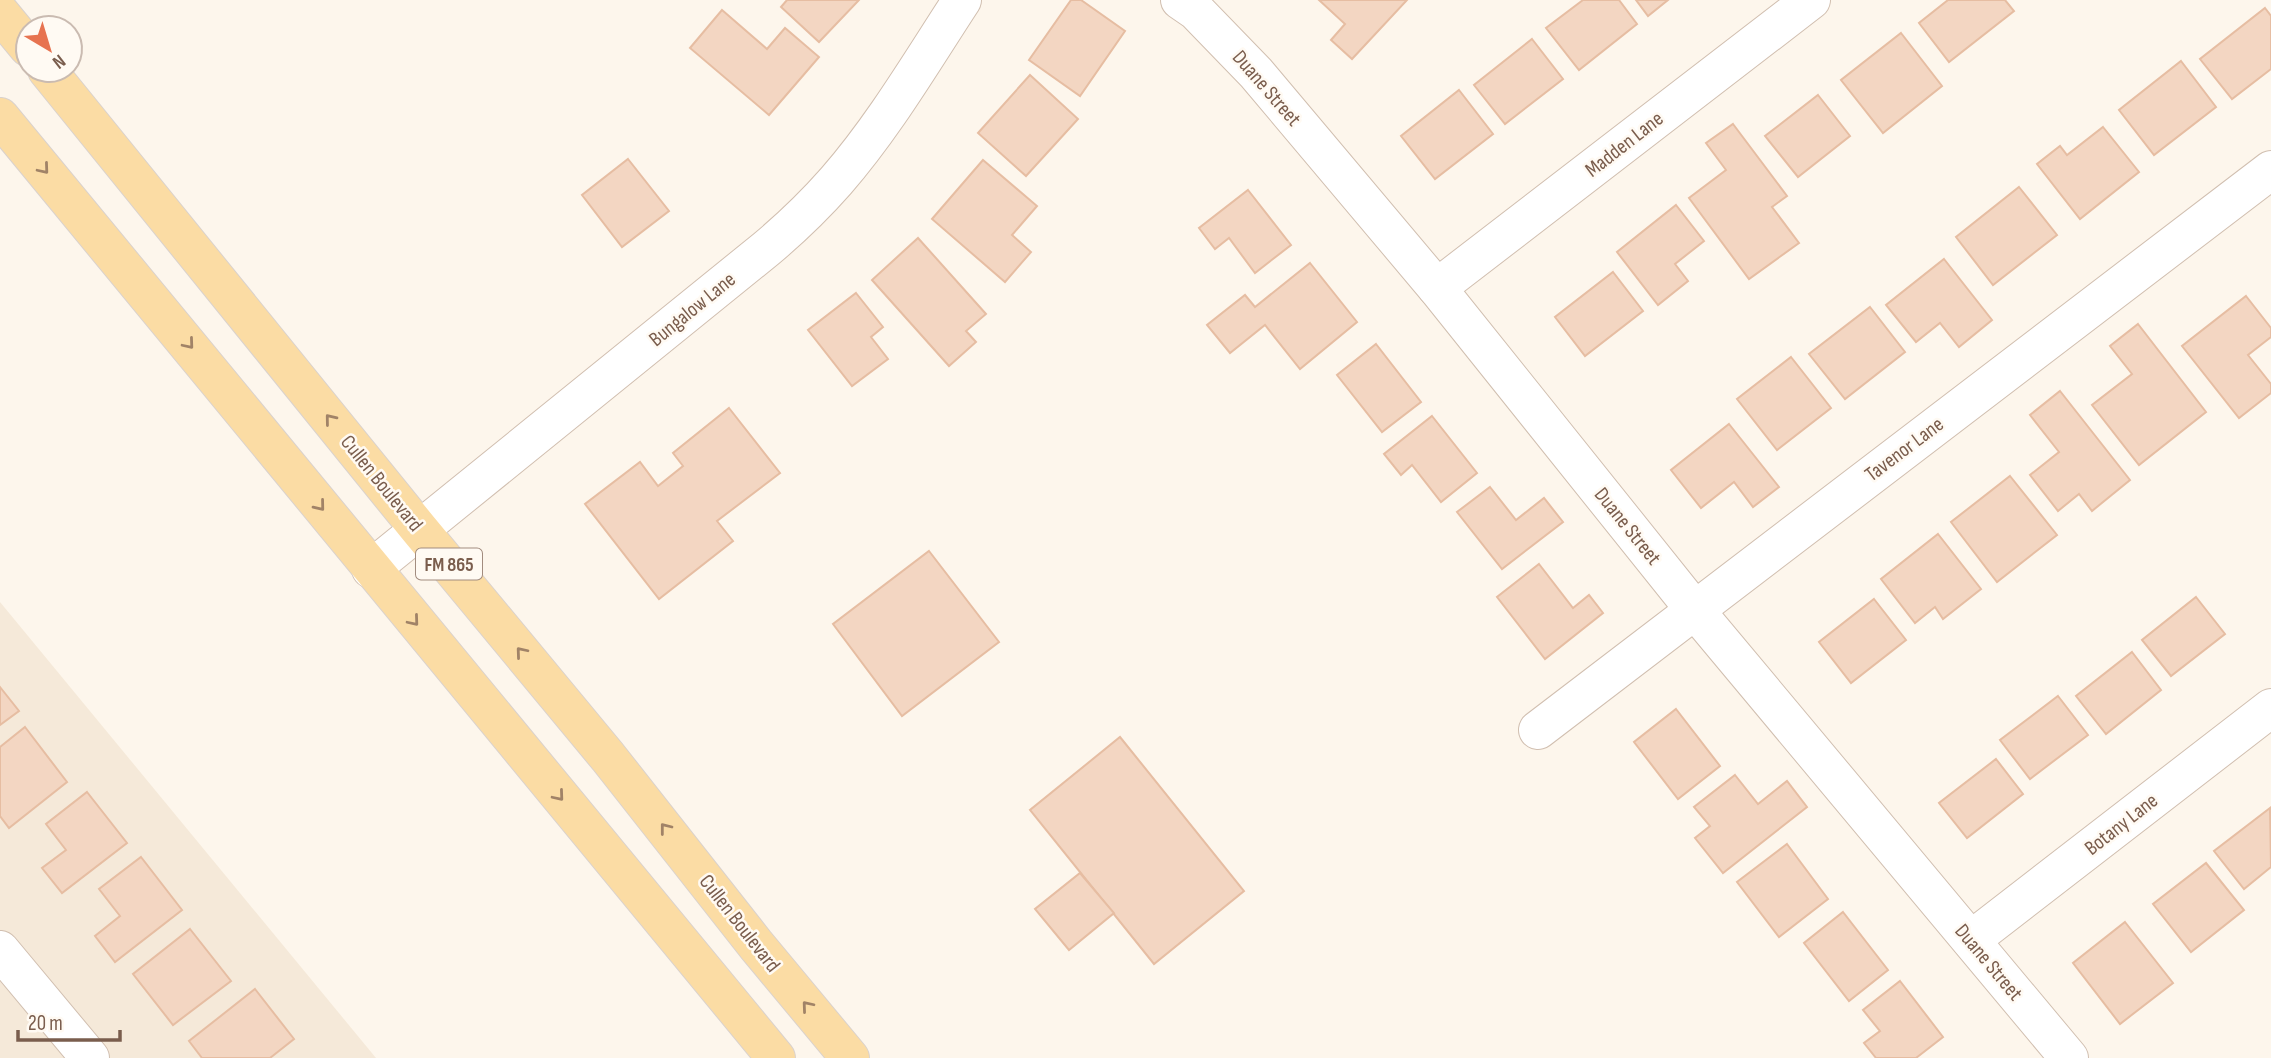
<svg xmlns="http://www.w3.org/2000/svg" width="2271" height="1058" font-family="'Sofia Sans Condensed',sans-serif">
<rect width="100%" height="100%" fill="#fdf6ec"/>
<path fill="#f5e9d9" d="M0,602L376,1058H0Z"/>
<g fill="#f3d6c2" stroke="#e6bda2" stroke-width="2">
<path d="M787,0H859L819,42L781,7Z"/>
<path d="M1071,0H1081L1125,31L1080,96L1029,60Z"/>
<path d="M1319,0H1407L1352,59L1331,40L1345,24Z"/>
<path d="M1583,0H1619L1637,24L1579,70L1546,28Z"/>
<path d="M1636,0H1668L1648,16Z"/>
<path d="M1948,0H2005L2014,11L1949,62L1919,23Z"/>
<path d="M2265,8L2271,16V69L2232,99L2200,59Z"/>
<path d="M722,10L767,49L785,28L819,57L769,115L690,48Z"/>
<path d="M1901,33L1942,86L1883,133L1841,80Z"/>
<path d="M1532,39L1563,79L1505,124L1474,85Z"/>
<path d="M2181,61L2216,107L2154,155L2119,110Z"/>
<path d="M1030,75L1078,119L1026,176L978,133Z"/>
<path d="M1459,90L1493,134L1435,179L1401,136Z"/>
<path d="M1818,95L1850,136L1798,177L1765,136Z"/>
<path d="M1733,124L1787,196L1772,207L1799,243L1749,279L1689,198L1726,170L1706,143Z"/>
<path d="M2103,127L2139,172L2080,219L2037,164L2060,146L2067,155Z"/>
<path d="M628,159L669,211L622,247L582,195Z"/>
<path d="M983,160L1037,206L1012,235L1031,252L1005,282L932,219Z"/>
<path d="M2019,187L2057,235L1993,285L1956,237Z"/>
<path d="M1248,190L1291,245L1255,273L1229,238L1215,249L1199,228Z"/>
<path d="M1676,205L1704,241L1675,264L1688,281L1658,305L1617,252Z"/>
<path d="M918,238L986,314L966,331L976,342L949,366L872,280Z"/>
<path d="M1944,259L1992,320L1959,347L1940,323L1916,342L1886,305Z"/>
<path d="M1310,263L1357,322L1300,369L1265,325L1230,353L1207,325L1245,295L1255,307Z"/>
<path d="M1613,272L1643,311L1585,356L1555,317Z"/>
<path d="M856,293L883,327L871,337L888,359L852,386L808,330Z"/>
<path d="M2246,296L2271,328V337L2248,355L2271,384V393L2239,418L2182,346Z"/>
<path d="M1870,307L1905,352L1845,399L1809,354Z"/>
<path d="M2138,324L2206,412L2139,465L2092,405L2132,374L2110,346Z"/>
<path d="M1376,344L1421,402L1382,432L1337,375Z"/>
<path d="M1791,357L1831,408L1777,450L1737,399Z"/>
<path d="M2060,391L2130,480L2092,511L2079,494L2058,511L2030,475L2059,452L2030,415Z"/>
<path d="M729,408L780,473L717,521L733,541L659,599L585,504L640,462L658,486L683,466L673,453Z"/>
<path d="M1432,416L1477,473L1441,502L1412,465L1401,475L1384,454Z"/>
<path d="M1729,424L1779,487L1753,507L1734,482L1701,508L1671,470Z"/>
<path d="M2010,476L2057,535L1997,582L1951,522Z"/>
<path d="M1490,487L1516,520L1544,498L1563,522L1502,569L1457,512Z"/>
<path d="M1938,534L1981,589L1943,619L1935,607L1915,623L1881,579Z"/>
<path d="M929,551L999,642L902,716L833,624Z"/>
<path d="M1539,564L1573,608L1589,595L1603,613L1545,659L1497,597Z"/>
<path d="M2196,597L2225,634L2171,676L2142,640Z"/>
<path d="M1874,599L1906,640L1851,683L1819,642Z"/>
<path d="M2132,652L2161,690L2106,734L2076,696Z"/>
<path d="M0,687L19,711L0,725Z"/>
<path d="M2058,696L2088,735L2030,779L2000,740Z"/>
<path d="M1676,709L1720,766L1678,799L1634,742Z"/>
<path d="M25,727L67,782L9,828L0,816V747Z"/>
<path d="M1120,737L1244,891L1154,964L1030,810Z"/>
<path d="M1996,759L2023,794L1967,838L1939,803Z"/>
<path d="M1735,775L1758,804L1787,781L1807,807L1723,873L1695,838L1710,826L1694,807Z"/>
<path d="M87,792L127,843L62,893L42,868L66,850L46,824Z"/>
<path d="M2270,808L2271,867L2244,889L2214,851Z"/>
<path d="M1787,844L1828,899L1779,937L1737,882Z"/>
<path d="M141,857L182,910L115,962L95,936L120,916L99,889Z"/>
<path d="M2206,863L2244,910L2191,952L2153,904Z"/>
<path d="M1080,873L1114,913L1069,950L1035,909Z"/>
<path d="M1843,912L1888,970L1849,1001L1804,943Z"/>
<path d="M2125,922L2173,983L2120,1024L2073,963Z"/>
<path d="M190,929L231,981L173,1025L133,974Z"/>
<path d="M1900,981L1943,1037L1916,1058H1876L1864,1043L1880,1031L1863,1010Z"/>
<path d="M255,989L294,1039L270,1058H202L189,1041Z"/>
</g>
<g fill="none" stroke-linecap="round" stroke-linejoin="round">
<g stroke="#d1bfb0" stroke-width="40">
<g id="street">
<path d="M1180,0L1196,11L1256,73L1437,288L1694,609L2069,1058"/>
<path d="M1437,288L1811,0"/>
<path d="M371,569L766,249C791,228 814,206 836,181C884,126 922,61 962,0"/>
<path d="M1538,730L2271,170"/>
<path d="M1971,940L2271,708"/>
<path d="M0,950L90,1058"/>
</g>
</g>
<g stroke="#dad2cd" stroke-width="40">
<g id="primary">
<path d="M0,13L28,47"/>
<path d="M47,70L419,529L608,757L756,945L850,1058"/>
<path d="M0,117L776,1058"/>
</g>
</g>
<use href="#street" stroke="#fff" stroke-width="38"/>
<use href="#primary" stroke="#fbdca4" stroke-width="38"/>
</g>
<defs><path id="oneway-chevron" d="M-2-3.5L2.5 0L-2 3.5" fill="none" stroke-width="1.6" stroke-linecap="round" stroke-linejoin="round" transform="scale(1.75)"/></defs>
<g stroke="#a18367">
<use href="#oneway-chevron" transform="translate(44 169) rotate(50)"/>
<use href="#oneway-chevron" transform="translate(189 344) rotate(50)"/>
<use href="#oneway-chevron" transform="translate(330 419) rotate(-129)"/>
<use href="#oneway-chevron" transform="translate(320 506) rotate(51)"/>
<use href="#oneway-chevron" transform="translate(414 621) rotate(50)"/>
<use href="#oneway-chevron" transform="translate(521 652) rotate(-130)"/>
<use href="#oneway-chevron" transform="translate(559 796) rotate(50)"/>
<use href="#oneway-chevron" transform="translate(665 828) rotate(-128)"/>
<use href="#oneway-chevron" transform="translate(807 1006) rotate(-130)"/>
</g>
<g text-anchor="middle" stroke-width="5" stroke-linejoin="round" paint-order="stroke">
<rect fill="#fffaf3" stroke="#a28c7f" stroke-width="2" x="416" y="548.5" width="66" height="31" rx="5"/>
<g font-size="19" font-weight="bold" fill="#7a5d4d">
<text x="449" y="571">FM 865</text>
</g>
<g font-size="21" fill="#7a5d4d" stroke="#fffaf3">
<text transform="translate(1267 88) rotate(49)" y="7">Duane Street</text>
<text transform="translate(1624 144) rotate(-38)" y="7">Madden Lane</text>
<text transform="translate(692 309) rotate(-39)" y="7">Bungalow Lane</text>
<text transform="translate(1904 449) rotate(-37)" y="7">Tavenor Lane</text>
<text transform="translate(382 483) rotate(51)" y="7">Cullen Boulevard</text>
<text transform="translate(1628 526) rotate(51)" y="7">Duane Street</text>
<text transform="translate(2121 824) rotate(-38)" y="7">Botany Lane</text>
<text transform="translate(740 923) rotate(52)" y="7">Cullen Boulevard</text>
<text transform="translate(1989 962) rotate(50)" y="7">Duane Street</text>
</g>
</g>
<g transform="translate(49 49) rotate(142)"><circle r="33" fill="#fffaf3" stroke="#cabbb1" stroke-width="2"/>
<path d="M0-5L12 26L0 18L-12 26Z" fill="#e77350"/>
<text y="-10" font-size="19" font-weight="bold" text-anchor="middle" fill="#7a5d4d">N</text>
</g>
<path d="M18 1030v10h102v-10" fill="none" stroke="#7a5d4d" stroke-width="3.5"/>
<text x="28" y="1030" font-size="21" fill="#7a5d4d" stroke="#fffaf3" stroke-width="5" paint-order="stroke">20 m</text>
</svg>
